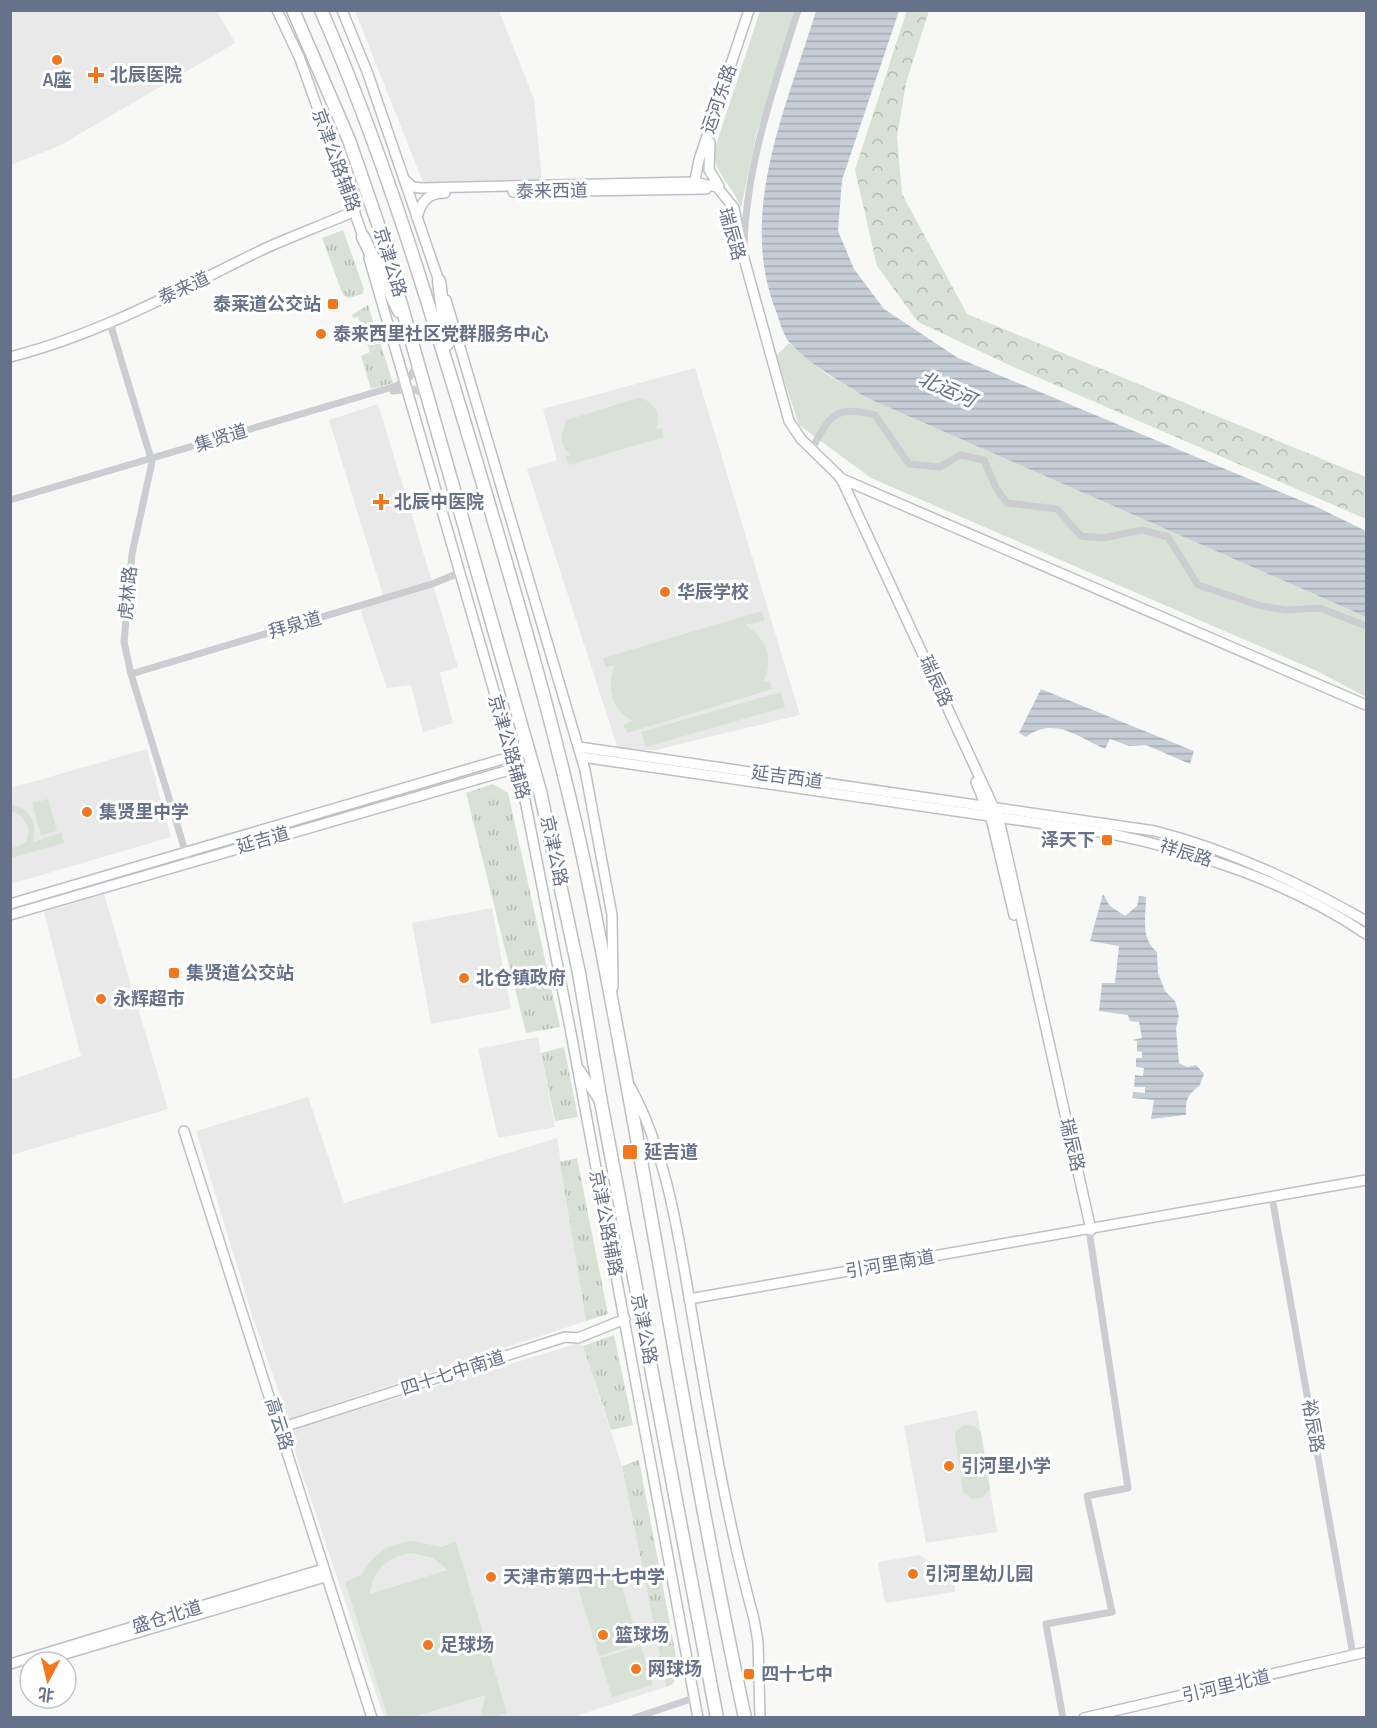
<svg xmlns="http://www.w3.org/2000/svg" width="1377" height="1728" font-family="'Archivo Narrow','Noto Sans SC',sans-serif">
<defs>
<pattern id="grass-tufts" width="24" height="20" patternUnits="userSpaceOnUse" patternTransform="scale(1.5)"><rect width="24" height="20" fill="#d8e1d6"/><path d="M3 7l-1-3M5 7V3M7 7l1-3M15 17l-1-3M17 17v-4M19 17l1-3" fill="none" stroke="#b3bbb3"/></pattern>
<pattern id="forest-crowns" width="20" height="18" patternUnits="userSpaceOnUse" patternTransform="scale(1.5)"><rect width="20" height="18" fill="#d8e1d6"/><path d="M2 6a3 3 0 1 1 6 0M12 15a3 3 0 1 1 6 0" fill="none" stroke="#b3bbb3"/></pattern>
<pattern id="water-rules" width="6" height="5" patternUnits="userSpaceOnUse" patternTransform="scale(1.5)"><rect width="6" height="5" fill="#c6ced5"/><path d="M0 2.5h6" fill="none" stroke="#a4acb3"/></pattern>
</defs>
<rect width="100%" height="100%" fill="#f8f9f6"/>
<g fill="#e9e9e9">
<path d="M11,10L217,11L235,43L59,146L11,165Z"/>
<path d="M355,11H499L534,99L542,181L423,182Z"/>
<path d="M695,368L800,715L656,750L618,749L527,469L557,460L543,409Z"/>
<path d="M378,404L458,667L440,673L453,723L423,732L411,685L387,688L359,606L384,598L329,420Z"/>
<path d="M147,749L171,837L11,884V788Z"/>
<path d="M104,894L168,1109L11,1155V1080L81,1056L44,912Z"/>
<path d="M492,908L511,1009L431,1024L412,923Z"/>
<path d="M538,1037L555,1127L498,1138L478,1049Z"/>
<path d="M308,1097L344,1203L557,1138L586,1321L288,1419L252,1315L196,1131Z"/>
<path d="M579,1343L583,1346L622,1466L666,1687L573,1717H384L289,1434L291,1430Z"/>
<path d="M977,1410L997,1532L926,1543L904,1426Z"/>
<path d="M920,1555L954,1580L955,1592L885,1603L878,1562Z"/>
</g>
<g fill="url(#grass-tufts)">
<path d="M343,230L364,289L362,294L349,298L344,296L341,290L322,238Z"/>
<path d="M368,305L393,383L371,389L361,356L370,352L358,317L353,318L352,315Z"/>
<path d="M493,784L508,793L560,1027L526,1033L466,793Z"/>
<path d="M564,1047L578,1117L555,1121L541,1053Z"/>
<path d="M577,1158L608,1314L586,1321L560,1162Z"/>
<path d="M614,1335L633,1425L611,1430L583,1346Z"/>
<path d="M639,1460L679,1672L673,1684L666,1687L622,1466Z"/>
</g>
<path fill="url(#forest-crowns)" d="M907,10L929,11L906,83L897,137L902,194L967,314L1366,477V519L1009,365L918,322L877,266L855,170Z"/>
<g fill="#d8e1d6" fill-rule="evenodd">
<path d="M760,11H796L757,132L741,208C734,187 714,175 714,151Z"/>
<path d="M789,343L825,373L865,397L1366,617V697L1317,671L871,478L799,425L776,356Z"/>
<path d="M638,398C654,400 662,414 656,429L662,428L664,437L569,465L566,456L571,455C558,444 561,434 567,420Z"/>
<path d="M762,611L765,620L745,625C766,638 775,659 763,682L770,681L772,689L627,733L623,725L633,721C611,710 606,687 615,665L606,667L603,658Z"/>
<path d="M781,692L785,707L646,747L641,732Z"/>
<path d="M48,799L57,831L41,835L32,803Z"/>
<path d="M11,805C31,808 37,824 33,842L61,833L64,843L11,858V849L26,842L29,829L22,816L11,811Z"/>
<path d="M964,1425L974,1426L981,1432L990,1489L982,1498L972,1499L963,1492L955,1436L956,1431Z"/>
<path d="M414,1541L441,1547L456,1542L507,1713L494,1717H480L486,1695L412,1717H388L345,1582L362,1575C373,1553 389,1543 414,1541ZM411,1553L433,1558L448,1570L370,1594C373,1569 387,1557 411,1553Z"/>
<path d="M617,1571L639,1643L599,1656L577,1584Z"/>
<path d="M641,1646L653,1685L612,1697L600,1658Z"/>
</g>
<g fill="url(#water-rules)">
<path d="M816,11H899L842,180L838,231L854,269L884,309L958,358L1319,508L1366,531V617L865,397C840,381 812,366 791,344C783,337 780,321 776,311C737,212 787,106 816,11Z"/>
<path d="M1041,689L1194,751L1190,764L1146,745L1129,746L1110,739L1105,749C1078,737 1054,716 1026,737L1019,733Z"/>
<path d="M1103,894L1110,906L1125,916L1137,906L1139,896L1146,897C1146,917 1140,938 1157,952L1158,973L1165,991L1175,1001L1179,1016L1176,1028L1179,1063L1187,1067L1196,1065L1204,1074L1200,1085C1188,1094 1185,1100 1186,1115L1151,1119L1154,1100L1132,1098L1133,1092L1145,1093V1087H1134L1135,1075L1143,1076L1144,1068L1136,1067V1058H1142V1052L1137,1051V1041L1132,1040L1142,1038L1139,1022L1130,1021L1128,1015L1099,1011L1102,983H1115L1119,946L1090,941Z"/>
</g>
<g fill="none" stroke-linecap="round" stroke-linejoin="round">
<g stroke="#bcc0c6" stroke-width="12">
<g id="secondary">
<path d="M277,10L300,59L365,242"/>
<path d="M342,10L368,74L441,287"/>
<path d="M710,142L709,170L719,186"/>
<path d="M404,179L413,187L421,188L694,182L717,187L734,208L743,255L789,421L801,439L841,478L999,819L1091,1230"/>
<path d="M694,185L699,160L749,10"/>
<path d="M513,192L706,189"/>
<path d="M417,218C421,201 428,193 445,193"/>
<path d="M369,258L524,795L571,1033L698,1718"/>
<path d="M446,300L585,770L612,915L613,987"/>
<path d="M10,357C101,334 183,288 266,248C295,235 325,224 355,211"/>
<path d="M840,478L1366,705"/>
<path d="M579,747L1155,831C1230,850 1300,883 1366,921"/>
<path d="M582,757L1107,833C1196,851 1291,883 1366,934"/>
<path d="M976,782L991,818L1014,915"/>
<path d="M10,904L513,756L522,749L525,738"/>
<path d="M10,915L516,768L528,770L534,779"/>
<path d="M579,1069L599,1100"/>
<path d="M631,1088C669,1159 679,1241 693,1320C710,1419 727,1521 754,1619L758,1642L760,1718"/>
<path d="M184,1131L372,1718"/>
<path d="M689,1299L1366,1180"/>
<path d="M280,1428L565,1337L578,1338L625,1319"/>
<path d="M55,1657L325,1577"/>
<path d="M10,1664L323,1569"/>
<path d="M1084,1718L1366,1652"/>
</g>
</g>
<g stroke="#bcbec2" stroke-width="15">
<g id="highway">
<path d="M293,10L349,140L379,227L540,791L579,973L601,1102L717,1718"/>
<path d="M321,10C384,154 429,304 474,454C517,598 560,743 590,890C646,1165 686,1443 745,1718"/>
<path d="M363,237L399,311"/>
<path d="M439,281L447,344"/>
</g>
</g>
<g stroke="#cbcdd1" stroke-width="7">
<path d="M744,244C747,162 774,87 798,10"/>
<path d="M110,323L152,462L132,554L124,642L131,674L187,857"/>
<path d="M393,391L413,389L425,394"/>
<path d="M812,449C830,415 835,405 875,415L909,464L940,467L960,455L984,460L996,488L1007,503L1057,509L1081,536L1103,538L1142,530L1168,537L1198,585L1261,606L1286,610L1320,608L1366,626"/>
<path d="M10,500L396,386L409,378L417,365"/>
<path d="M131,674L432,584L459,573"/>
<path d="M1272,1197L1353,1655"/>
<path d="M634,1718L694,1698"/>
<path d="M1063,1718L1046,1624L1112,1612L1087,1496L1128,1488L1089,1230"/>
</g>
<use href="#secondary" stroke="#fff" stroke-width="9"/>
<use href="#highway" stroke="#fff" stroke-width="12"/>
</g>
<g fill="#f3771c" stroke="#fff" stroke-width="2">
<circle cx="57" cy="60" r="6"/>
<path d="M93 66h6v6h6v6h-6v6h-6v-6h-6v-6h6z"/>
<rect x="327" y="298" width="12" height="12" rx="3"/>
<circle cx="321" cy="334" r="6"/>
<path d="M378 493h6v6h6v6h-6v6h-6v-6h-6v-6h6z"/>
<circle cx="665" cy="592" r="6"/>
<circle cx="87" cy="812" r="6"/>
<rect x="1101" y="834" width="12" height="12" rx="3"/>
<rect x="168" y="967" width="12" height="12" rx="3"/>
<circle cx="464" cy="978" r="6"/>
<circle cx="101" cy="999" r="6"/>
<rect x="622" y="1144" width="16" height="16" rx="3"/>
<circle cx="949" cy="1466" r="6"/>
<circle cx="913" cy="1574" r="6"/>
<circle cx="491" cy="1577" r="6"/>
<circle cx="603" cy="1635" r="6"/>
<circle cx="428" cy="1645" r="6"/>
<circle cx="636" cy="1669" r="6"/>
<rect x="743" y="1668" width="12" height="12" rx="3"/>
</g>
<g text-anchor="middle" stroke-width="6" stroke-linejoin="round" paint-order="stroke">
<g font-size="18" font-weight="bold" fill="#657289" stroke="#fff" text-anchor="start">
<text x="110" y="81">北辰医院</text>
<text x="57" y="86" text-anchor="middle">A座</text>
<text x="321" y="310" text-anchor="end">泰莱道公交站</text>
<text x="333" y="340">泰来西里社区党群服务中心</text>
<text x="394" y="508">北辰中医院</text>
<text x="677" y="598">华辰学校</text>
<text x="99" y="818">集贤里中学</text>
<text x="1095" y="846" text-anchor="end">泽天下</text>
<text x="186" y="979">集贤道公交站</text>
<text x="476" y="984">北仓镇政府</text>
<text x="113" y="1005">永辉超市</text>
<text x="644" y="1158">延吉道</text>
<text x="961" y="1472">引河里小学</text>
<text x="925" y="1580">引河里幼儿园</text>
<text x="503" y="1583">天津市第四十七中学</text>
<text x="615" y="1641">篮球场</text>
<text x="440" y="1651">足球场</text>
<text x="648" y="1675">网球场</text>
<text x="761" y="1680">四十七中</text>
</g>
<g font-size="18" fill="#657289" stroke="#fff">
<text transform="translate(719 99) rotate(-71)" y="6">运河东路</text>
<text transform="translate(336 160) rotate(70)" y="6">京津公路辅路</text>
<text transform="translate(552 191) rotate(-1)" y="6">泰来西道</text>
<text transform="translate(732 234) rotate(74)" y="6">瑞辰路</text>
<text transform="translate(390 262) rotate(73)" y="6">京津公路</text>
<text transform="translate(184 288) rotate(-25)" y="6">泰来道</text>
<text transform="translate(221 438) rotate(-17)" y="6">集贤道</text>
<text transform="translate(128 593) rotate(-85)" y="6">虎林路</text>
<text transform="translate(295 625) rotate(-16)" y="6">拜泉道</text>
<text transform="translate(936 681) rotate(65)" y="6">瑞辰路</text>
<text transform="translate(509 747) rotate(74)" y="6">京津公路辅路</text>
<text transform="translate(787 777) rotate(8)" y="6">延吉西道</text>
<text transform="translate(263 840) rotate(-16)" y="6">延吉道</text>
<text transform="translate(554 851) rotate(78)" y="6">京津公路</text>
<text transform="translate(1186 853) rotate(17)" y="6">祥辰路</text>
<text transform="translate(1072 1145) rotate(77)" y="6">瑞辰路</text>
<text transform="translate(606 1223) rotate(79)" y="6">京津公路辅路</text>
<text transform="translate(890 1264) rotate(-10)" y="6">引河里南道</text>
<text transform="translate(644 1329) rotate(79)" y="6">京津公路</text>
<text transform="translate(453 1373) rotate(-18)" y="6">四十七中南道</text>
<text transform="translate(279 1424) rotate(73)" y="6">高云路</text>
<text transform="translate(1313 1426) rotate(80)" y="6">裕辰路</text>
<text transform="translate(167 1617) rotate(-17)" y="6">盛仓北道</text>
<text transform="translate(1226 1686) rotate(-13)" y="6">引河里北道</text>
</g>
<g font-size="20" font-style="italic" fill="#617485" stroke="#fff">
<text transform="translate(947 389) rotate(24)" y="7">北运河</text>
</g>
</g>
<rect width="1377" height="1728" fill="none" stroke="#657289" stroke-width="24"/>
<g transform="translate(48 1680) rotate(187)"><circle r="28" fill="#ffffff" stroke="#c1c7d0" stroke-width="1.5"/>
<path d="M0-4.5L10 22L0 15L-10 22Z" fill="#f3771c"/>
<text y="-9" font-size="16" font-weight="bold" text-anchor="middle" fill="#657289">北</text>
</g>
</svg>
